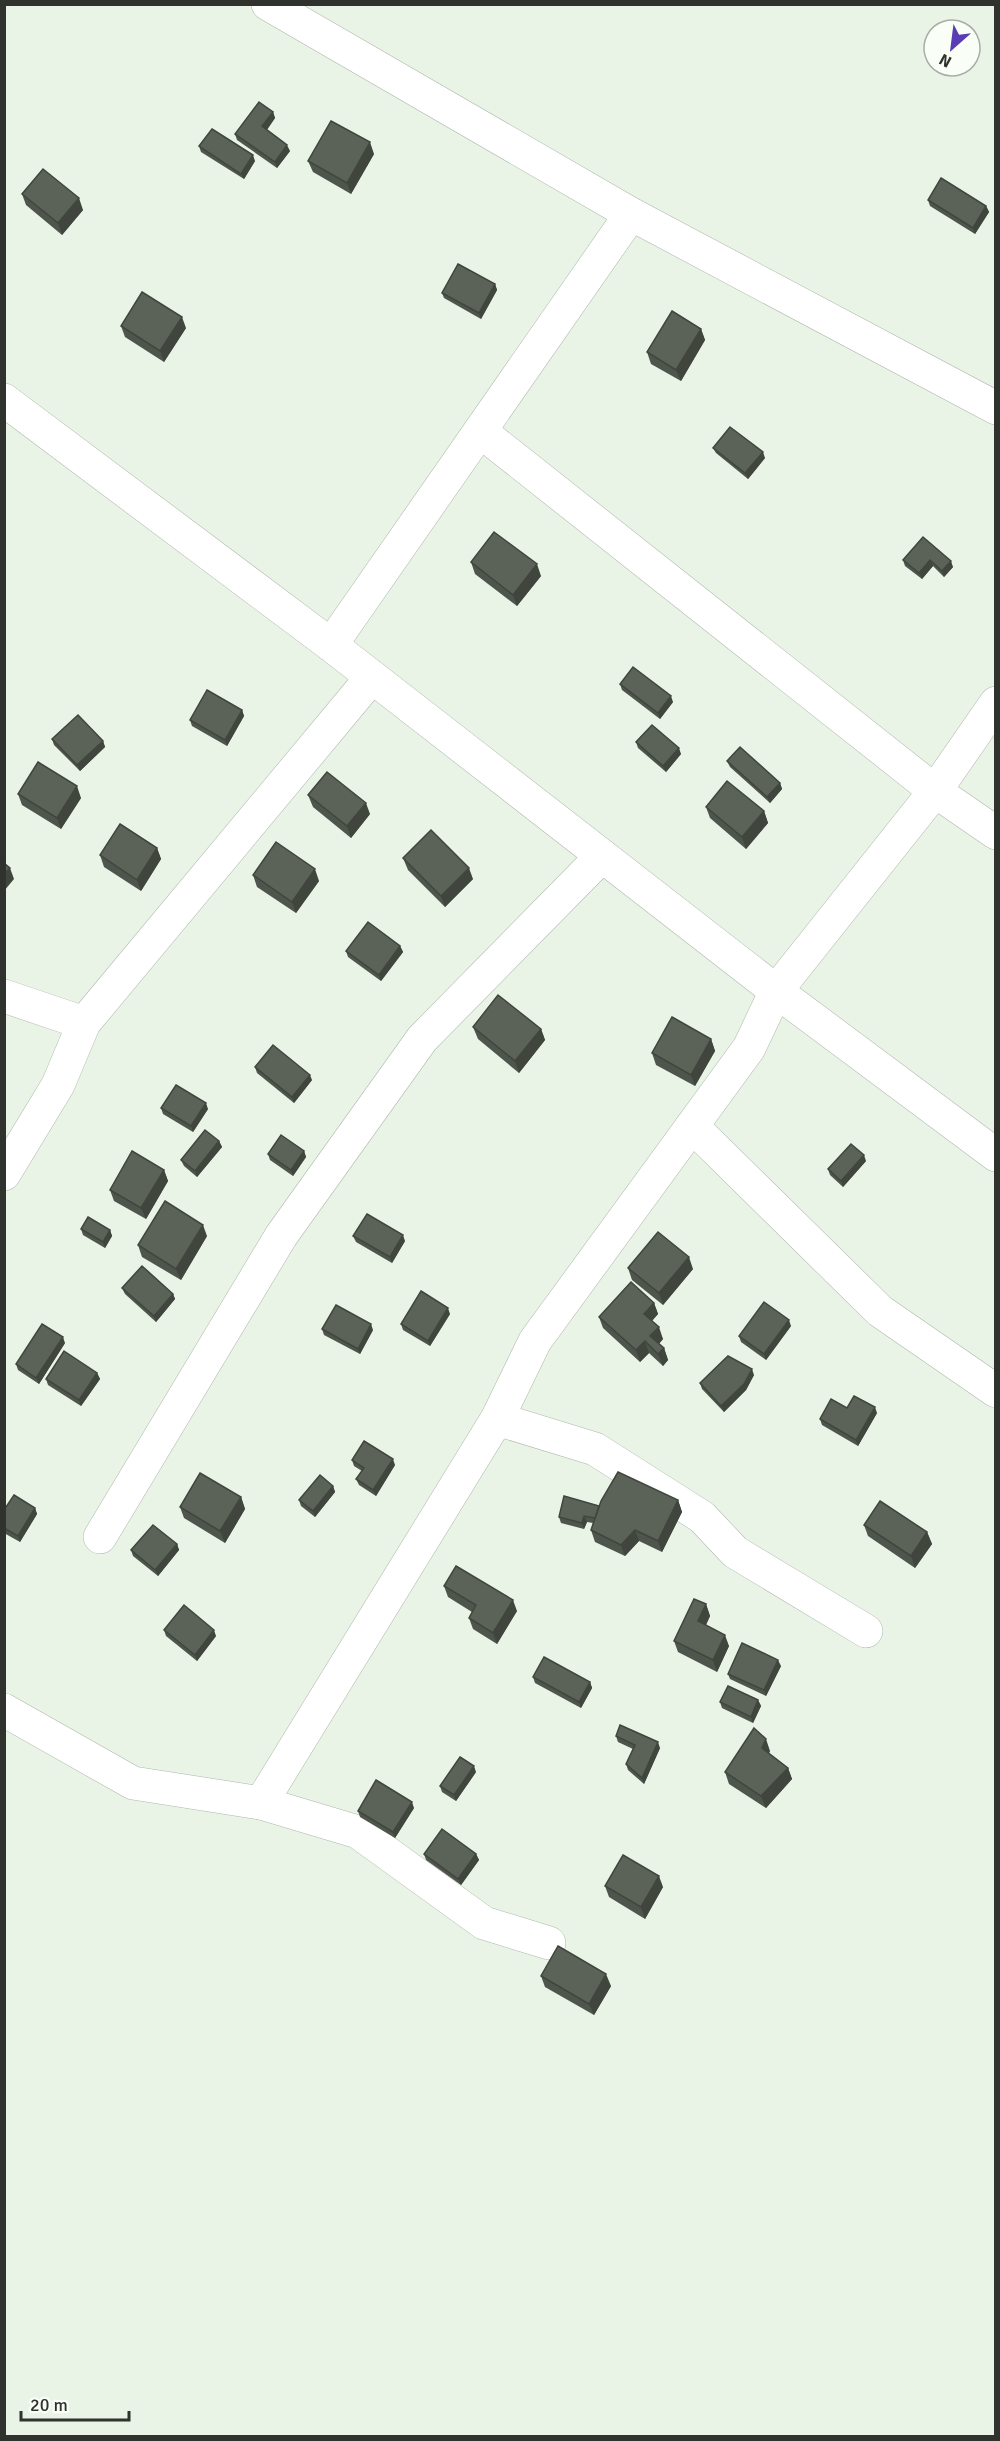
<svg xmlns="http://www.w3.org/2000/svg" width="1000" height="2441" font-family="Signika,sans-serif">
<rect width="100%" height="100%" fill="#e9f3e6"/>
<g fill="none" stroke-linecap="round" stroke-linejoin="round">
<g stroke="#afb8ac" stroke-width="34">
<g id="street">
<path d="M268,4L631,214L996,408"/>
<path d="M4,400L331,645L776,991L996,1155"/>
<path d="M480,431L935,791L996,833"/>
<path d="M331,645L631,214"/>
<path d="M4,996L84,1023"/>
<path d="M692,1126L880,1311L996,1391"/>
<path d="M4,1174L58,1085L84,1023L372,677"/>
<path d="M497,1419L595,1449L702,1517L735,1552L866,1631"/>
<path d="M100,1537L281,1236L422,1039L602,856"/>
<path d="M4,1710L133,1783L261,1803L358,1832L484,1923L549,1943"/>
<path d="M261,1803L497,1419L535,1341L749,1048L776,991L935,791L996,703"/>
</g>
</g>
<use href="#street" stroke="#fff" stroke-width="33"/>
</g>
<g fill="#4e554c">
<path d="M273,112L275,118L267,130L290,151L277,168L237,140L235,134Z"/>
<path d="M199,146L255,161L244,179L201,152Z"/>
<path d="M374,154L351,194L313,172L308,161Z"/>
<path d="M22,194L83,210L62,235L26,205Z"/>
<path d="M928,200L986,206L989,212L975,234L930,206Z"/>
<path d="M495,284L497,290L481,319L444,298L442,293Z"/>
<path d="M121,326L186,328L164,362L125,337Z"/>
<path d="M701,329L705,340L681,381L651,364L647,352Z"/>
<path d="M713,448L765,458L748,479L716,453Z"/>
<path d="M923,537L953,567L944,577L933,566L922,579L905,566L903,560Z"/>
<path d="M471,562L541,576L517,606L475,574Z"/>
<path d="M620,684L673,702L660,719L622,690Z"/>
<path d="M242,710L244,716L227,746L192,726L190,720Z"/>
<path d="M52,739L103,741L105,747L80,771L54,745Z"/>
<path d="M636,742L681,754L666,772L638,748Z"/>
<path d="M727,761L780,783L782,789L770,803L730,767Z"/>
<path d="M18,794L81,798L61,829L22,805Z"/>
<path d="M308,795L370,814L351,838L313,807Z"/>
<path d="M706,807L764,811L768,823L746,849L710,818Z"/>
<path d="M157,848L161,859L141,891L104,867L100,855Z"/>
<path d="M403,858L473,879L445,907L408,870Z"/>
<path d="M253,875L319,881L296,913L257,887Z"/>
<path d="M400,946L403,952L381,981L348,957L346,951Z"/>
<path d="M473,1027L541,1029L545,1040L519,1073L478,1039Z"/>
<path d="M711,1039L715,1051L695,1086L656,1065L652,1053Z"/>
<path d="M255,1067L312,1080L294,1103L257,1073Z"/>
<path d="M161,1108L208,1109L193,1132L163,1114Z"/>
<path d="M219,1141L222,1147L197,1177L184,1166L181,1160Z"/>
<path d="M304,1151L306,1157L293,1176L270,1160L268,1154Z"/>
<path d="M866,1161L843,1187L830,1175L828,1169Z"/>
<path d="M164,1170L168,1181L146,1219L114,1201L110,1190Z"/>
<path d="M81,1229L110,1230L112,1236L105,1248L83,1235Z"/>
<path d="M207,1236L181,1280L142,1257L138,1245Z"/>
<path d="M353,1236L405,1241L392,1263L356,1242Z"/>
<path d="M628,1268L693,1269L663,1305L632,1280Z"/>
<path d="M122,1288L173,1294L175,1299L156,1322L125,1294Z"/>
<path d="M654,1303L658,1314L652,1321L663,1339L659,1344L664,1348L668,1360L663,1366L649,1353L640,1362L603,1328L599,1317Z"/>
<path d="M450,1314L430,1346L403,1330L401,1324Z"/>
<path d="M791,1326L766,1360L741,1342L739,1336Z"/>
<path d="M322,1329L373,1330L360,1354L324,1335Z"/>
<path d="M65,1343L39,1384L18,1370L16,1364Z"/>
<path d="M97,1373L100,1379L81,1406L48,1385L46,1379Z"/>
<path d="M754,1375L746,1390L724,1412L702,1389L700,1383Z"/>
<path d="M847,1408L877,1413L858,1446L822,1425L820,1419Z"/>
<path d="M352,1460L395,1465L376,1496L359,1485L356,1479L362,1471L354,1466Z"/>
<path d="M333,1486L335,1492L315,1517L301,1506L299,1500Z"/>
<path d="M241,1497L245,1509L225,1543L184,1518L180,1507Z"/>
<path d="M678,1500L682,1512L662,1552L639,1541L625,1556L595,1542L591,1530L593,1523L587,1522L584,1529L561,1523L559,1517L599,1506Z"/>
<path d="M35,1508L37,1514L20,1542L4,1533V1510Z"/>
<path d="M864,1525L927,1532L932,1544L915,1568L868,1536Z"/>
<path d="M177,1544L179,1550L158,1576L133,1556L131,1550Z"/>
<path d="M444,1586L517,1611L497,1644L473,1629L469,1618L472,1612L448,1597Z"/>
<path d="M706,1604L710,1616L706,1625L729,1646L717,1672L678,1652L674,1641Z"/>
<path d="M164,1630L216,1636L197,1661L166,1636Z"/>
<path d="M781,1666L766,1696L730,1679L728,1674Z"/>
<path d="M533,1677L590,1682L592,1688L581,1708L535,1683Z"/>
<path d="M758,1700L761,1706L753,1723L722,1708L720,1702Z"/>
<path d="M616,1736L660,1748L644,1784L628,1770L626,1764L633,1749L618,1742Z"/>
<path d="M770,1751L769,1753L788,1768L792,1779L766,1808L729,1784L725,1772Z"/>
<path d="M476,1772L456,1801L442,1792L440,1786Z"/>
<path d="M414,1808L395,1838L360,1817L358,1811Z"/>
<path d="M424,1854H476L479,1860L461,1885L426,1860Z"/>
<path d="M605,1886L663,1887L645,1919L609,1897Z"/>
<path d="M541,1976L611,1986L594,2015L545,1987Z"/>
</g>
<g fill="#40453e">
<path d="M273,112L275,118L265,132L262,126Z"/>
<path d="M370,142L374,154L351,194L347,183Z"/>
<path d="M287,145L290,151L277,168L275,162Z"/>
<path d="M253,155L255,161L244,179L241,174Z"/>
<path d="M79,198L83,210L62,235L58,223Z"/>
<path d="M986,206L989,212L975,234L973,228Z"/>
<path d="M495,284L497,290L481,319L479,313Z"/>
<path d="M182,317L186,328L164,362L160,351Z"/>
<path d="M701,329L705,340L681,381L676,370Z"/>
<path d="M763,452L765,458L748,479L745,473Z"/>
<path d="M930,560L933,566L922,579L919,573Z"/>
<path d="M951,561L953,567L944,577L942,571Z"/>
<path d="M537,564L541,576L517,606L513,595Z"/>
<path d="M671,696L673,702L660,719L658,713Z"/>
<path d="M242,710L244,716L227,746L225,740Z"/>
<path d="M103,741L105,747L80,771L77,765Z"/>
<path d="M679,748L681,754L666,772L663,766Z"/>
<path d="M780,783L782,789L770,803L767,797Z"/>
<path d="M77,786L81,798L61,829L57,818Z"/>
<path d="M366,803L370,814L351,838L347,826Z"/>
<path d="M764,811L768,823L746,849L742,837Z"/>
<path d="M157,848L161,859L141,891L137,880Z"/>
<path d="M10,868L14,879L4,891V874Z"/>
<path d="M469,868L473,879L445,907L441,896Z"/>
<path d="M315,869L319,881L296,913L292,902Z"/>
<path d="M400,946L403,952L381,981L379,975Z"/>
<path d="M541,1029L545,1040L519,1073L515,1061Z"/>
<path d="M711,1039L715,1051L695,1086L691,1075Z"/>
<path d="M310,1075L312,1080L294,1103L292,1097Z"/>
<path d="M206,1103L208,1109L193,1132L191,1126Z"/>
<path d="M219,1141L222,1147L197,1177L195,1171Z"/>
<path d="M304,1151L306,1157L293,1176L291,1170Z"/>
<path d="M864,1155L866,1161L843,1187L841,1181Z"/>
<path d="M164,1170L168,1181L146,1219L141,1208Z"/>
<path d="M203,1225L207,1236L181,1280L176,1269Z"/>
<path d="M110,1230L112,1236L105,1248L103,1242Z"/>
<path d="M403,1235L405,1241L392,1263L390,1257Z"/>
<path d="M689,1257L693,1269L663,1305L659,1293Z"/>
<path d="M173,1294L175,1299L156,1322L154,1316Z"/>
<path d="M654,1303L658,1314L648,1325L644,1314Z"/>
<path d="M448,1308L450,1314L430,1346L428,1341Z"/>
<path d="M789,1320L791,1326L766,1360L764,1354Z"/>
<path d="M371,1324L373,1330L360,1354L358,1349Z"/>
<path d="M659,1327L663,1339L655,1348L650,1336Z"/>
<path d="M63,1337L65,1343L39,1384L36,1378Z"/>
<path d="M645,1341L649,1353L640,1362L636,1350Z"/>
<path d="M664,1348L668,1360L663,1366L658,1354Z"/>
<path d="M752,1369L754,1375L746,1390L724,1412L721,1406Z"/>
<path d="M97,1373L100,1379L81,1406L79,1400Z"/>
<path d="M875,1407L877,1413L858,1446L856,1440Z"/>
<path d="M393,1459L395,1465L376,1496L373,1490Z"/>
<path d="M333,1486L335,1492L315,1517L313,1511Z"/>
<path d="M241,1497L245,1509L225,1543L220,1531Z"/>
<path d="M678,1500L682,1512L662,1552L658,1541Z"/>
<path d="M35,1508L37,1514L20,1542L18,1536Z"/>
<path d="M584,1516L587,1522L584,1529L582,1523Z"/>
<path d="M635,1530L639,1541L625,1556L621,1545Z"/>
<path d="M927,1532L932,1544L915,1568L911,1556Z"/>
<path d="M177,1544L179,1550L158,1576L155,1570Z"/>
<path d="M513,1600L517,1611L497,1644L493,1633Z"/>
<path d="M706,1604L710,1616L702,1633L698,1621Z"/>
<path d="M214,1630L216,1636L197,1661L195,1655Z"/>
<path d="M725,1635L729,1646L717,1672L713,1660Z"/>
<path d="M778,1660L781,1666L766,1696L764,1690Z"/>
<path d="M590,1682L592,1688L581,1708L579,1702Z"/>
<path d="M758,1700L761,1706L753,1723L751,1717Z"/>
<path d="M766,1739L770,1751L766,1759L762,1748Z"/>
<path d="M658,1742L660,1748L644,1784L642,1778Z"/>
<path d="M474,1766L476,1772L456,1801L454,1795Z"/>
<path d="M788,1768L792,1779L766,1808L761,1796Z"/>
<path d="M412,1802L414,1808L395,1838L393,1832Z"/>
<path d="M476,1854L479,1860L461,1885L458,1879Z"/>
<path d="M659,1876L663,1887L645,1919L641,1907Z"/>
<path d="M606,1974L611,1986L594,2015L589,2004Z"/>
</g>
<g fill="#5b6358" stroke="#40453e" stroke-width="1.5">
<path d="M259,102L273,112L262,126L287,145L275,162L235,134Z"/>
<path d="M331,121L370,142L347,183L308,161Z"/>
<path d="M212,129L253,155L241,174L199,146Z"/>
<path d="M43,169L79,198L58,223L22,194Z"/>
<path d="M941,178L986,206L973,228L928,200Z"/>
<path d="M458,264L495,284L479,313L442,293Z"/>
<path d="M142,292L182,317L160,351L121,326Z"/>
<path d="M672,311L701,329L676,370L647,352Z"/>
<path d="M730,427L763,452L745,473L713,448Z"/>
<path d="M494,532L537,564L513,595L471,562Z"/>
<path d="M923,537L951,561L942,571L930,560L919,573L903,560Z"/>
<path d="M633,667L671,696L658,713L620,684Z"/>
<path d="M207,690L242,710L225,740L190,720Z"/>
<path d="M78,715L103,741L77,765L52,739Z"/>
<path d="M652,725L679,748L663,766L636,742Z"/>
<path d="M740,747L780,783L767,797L727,761Z"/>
<path d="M38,762L77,786L57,818L18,794Z"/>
<path d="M327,772L366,803L347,826L308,795Z"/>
<path d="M727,781L764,811L742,837L706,807Z"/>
<path d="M120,824L157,848L137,880L100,855Z"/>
<path d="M431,830L469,868L441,896L403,858Z"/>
<path d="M276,842L315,869L292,902L253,875Z"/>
<path d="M4,863L10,868L4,874Z"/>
<path d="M368,922L400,946L379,975L346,951Z"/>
<path d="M498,995L541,1029L515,1061L473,1027Z"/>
<path d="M672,1017L711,1039L691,1075L652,1053Z"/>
<path d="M273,1045L310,1075L292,1097L255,1067Z"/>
<path d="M176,1085L206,1103L191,1126L161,1108Z"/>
<path d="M205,1130L219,1141L195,1171L181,1160Z"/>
<path d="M281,1135L304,1151L291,1170L268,1154Z"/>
<path d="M851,1144L864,1155L841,1181L828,1169Z"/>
<path d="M132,1151L164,1170L141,1208L110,1190Z"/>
<path d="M165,1201L203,1225L176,1269L138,1245Z"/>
<path d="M367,1214L403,1235L390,1257L353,1236Z"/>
<path d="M88,1217L110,1230L103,1242L81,1229Z"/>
<path d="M658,1232L689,1257L659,1293L628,1268Z"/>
<path d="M142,1266L173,1294L154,1316L122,1288Z"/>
<path d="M631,1282L654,1303L644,1314L659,1327L650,1336L664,1348L658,1354L645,1341L636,1350L599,1317Z"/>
<path d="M421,1291L448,1308L428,1341L401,1324Z"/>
<path d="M764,1302L789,1320L764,1354L739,1336Z"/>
<path d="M336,1305L371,1324L358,1349L322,1329Z"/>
<path d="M42,1324L63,1337L36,1378L16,1364Z"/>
<path d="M64,1351L97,1373L79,1400L46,1379Z"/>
<path d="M728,1356L752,1369L744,1384L721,1406L700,1383Z"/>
<path d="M854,1396L875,1407L856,1440L820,1419L831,1399L847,1408Z"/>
<path d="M364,1441L393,1459L373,1490L356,1479L364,1468L352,1460Z"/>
<path d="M618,1472L678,1500L658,1541L635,1530L621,1545L591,1530L601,1501Z"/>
<path d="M200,1473L241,1497L220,1531L180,1507Z"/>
<path d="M320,1475L333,1486L313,1511L299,1500Z"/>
<path d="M14,1495L35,1508L18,1536L4,1528V1510Z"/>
<path d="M564,1496L599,1506L595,1518L584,1516L582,1523L559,1517Z"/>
<path d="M880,1501L927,1532L911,1556L864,1525Z"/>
<path d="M153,1525L177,1544L155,1570L131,1550Z"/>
<path d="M456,1566L513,1600L493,1633L469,1618L476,1605L444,1586Z"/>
<path d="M694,1599L706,1604L698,1621L725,1635L713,1660L674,1641Z"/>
<path d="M184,1605L214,1630L195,1655L164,1630Z"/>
<path d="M742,1643L778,1660L764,1690L728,1674Z"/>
<path d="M544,1657L590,1682L579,1702L533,1677Z"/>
<path d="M728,1686L758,1700L751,1717L720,1702Z"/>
<path d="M620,1725L658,1742L642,1778L626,1764L635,1745L616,1736Z"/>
<path d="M754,1728L766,1739L762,1748L788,1768L761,1796L725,1772Z"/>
<path d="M460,1757L474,1766L454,1795L440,1786Z"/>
<path d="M376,1780L412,1802L393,1832L358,1811Z"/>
<path d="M442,1829L476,1854L458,1879L424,1854Z"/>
<path d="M623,1855L659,1876L641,1907L605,1886Z"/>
<path d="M558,1946L606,1974L589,2004L541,1976Z"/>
</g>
<rect width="1000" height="2441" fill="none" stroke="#2f322d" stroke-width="12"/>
<g transform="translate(952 48) rotate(208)"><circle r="28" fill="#f9fff7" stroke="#a8ada6" stroke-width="1.5"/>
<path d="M0-4.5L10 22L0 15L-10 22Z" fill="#583db5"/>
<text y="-9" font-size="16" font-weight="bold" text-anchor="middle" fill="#2f322d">N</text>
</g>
<path d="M21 2411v9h108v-9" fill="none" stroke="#2f322d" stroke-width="3"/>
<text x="30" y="2411" font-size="18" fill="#2f322d" stroke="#f9fff7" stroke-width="4.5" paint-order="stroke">20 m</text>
</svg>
